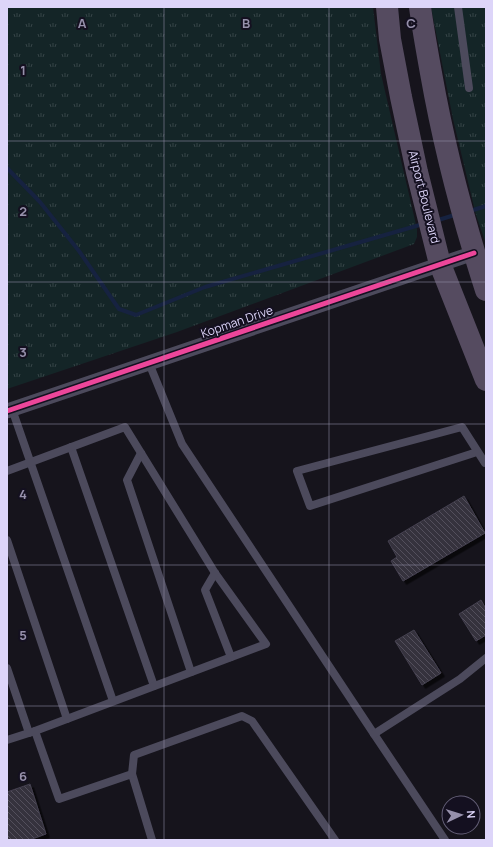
<svg xmlns="http://www.w3.org/2000/svg" width="493" height="847" font-family="Manrope,sans-serif">
<defs>
<pattern id="grass-tufts" width="24" height="20" patternUnits="userSpaceOnUse"><rect width="24" height="20" fill="#142527"/><path d="M3 7l-1-3M5 7V3M7 7l1-3M15 17l-1-3M17 17v-4M19 17l1-3" fill="none" stroke="#364447"/></pattern>
<pattern id="building-back-hatch" width="6" height="6" patternUnits="userSpaceOnUse"><rect width="6" height="6" fill="#35323e"/><path d="M-1 5l2 2M0 0l6 6M5-1l2 2" fill="none" stroke="#524f5b"/></pattern>
<filter id="shadow"><feDropShadow dx="3.5" dy="3.5" stdDeviation="0" flood-color="#0009"/></filter>
</defs>
<rect width="100%" height="100%" fill="#16141c"/>
<g fill="url(#grass-tufts)">
<path d="M7,7H373L381,74L417,229V237L414,244L177,332L7,389Z"/>
<path d="M431,7H486V244L476,215L453,119Z"/>
</g>
<g fill="none" stroke-linecap="round" stroke-linejoin="round">
<g stroke="#162240" stroke-width="4">
<path d="M7,168L40,202L79,251L119,309L136,315L205,287L423,224"/>
<path d="M470,211L486,206"/>
<path d="M435,221L458,214"/>
</g>
</g>
<g fill="url(#building-back-hatch)" stroke="#44404f" filter="url(#shadow)">
<path d="M464,496L485,533L403,581L391,561L397,557L388,541Z"/>
<path d="M481,600L486,609V635L476,641L459,614Z"/>
<path d="M414,630L441,673L422,685L395,641Z"/>
<path d="M30,784L46,834L29,840H7V792Z"/>
</g>
<g fill="none" stroke-linecap="round" stroke-linejoin="round">
<g stroke="#4c4a5c" stroke-width="8">
<path d="M458,7L469,88"/>
<path d="M149,363L182,444L374,734L445,840"/>
<path d="M12,409L113,701"/>
<path d="M71,447L154,686"/>
<path d="M477,452L310,506L297,471L462,427L485,463H486"/>
<path d="M141,453L127,480L191,672"/>
<path d="M7,471L125,427L215,573L266,644L35,731"/>
<path d="M7,540L67,719"/>
<path d="M215,573L205,590L231,657"/>
<path d="M7,668L29,733"/>
<path d="M374,734L460,679L486,658"/>
<path d="M7,740L35,731L59,799L132,774L152,840"/>
<path d="M132,774L134,755L242,716L252,721L335,840"/>
</g>
<path stroke="#4c4a5c" stroke-width="15" d="M7,411L474,253"/>
<g stroke="#554b60" stroke-width="22">
<path d="M387,7L390,39L401,97L417,172L440,264L486,380"/>
<path d="M420,7C423,29 427,51 431,73C444,147 463,219 486,290"/>
</g>
<g stroke="#141020" stroke-width="8">
<path id="cycleway" d="M7,411L474,253"/>
</g>
<use href="#cycleway" stroke="#ed469a" stroke-width="5"/>
</g>
<path fill="none" stroke="#9791ac" stroke-width="1" stroke-opacity="0.55" d="M164,7V840M329,7V840M7,141H486M7,282H486M7,424H486M7,565H486M7,706H486"/>
<g text-anchor="middle" stroke-width="4" stroke-linejoin="round" paint-order="stroke">
<g font-size="12" fill="#ddd5f9" stroke="#141020">
<text transform="translate(424 197) rotate(76)" y="4">Airport Boulevard</text>
<text transform="translate(237 322) rotate(-19)" y="4">Kopman Drive</text>
</g>
</g>
<g font-size="13" text-anchor="middle" font-weight="bold" fill="#9791ac" stroke="#141020" stroke-width="4" stroke-linejoin="round" paint-order="stroke">
<text x="82" y="28">A</text>
<text x="246" y="28">B</text>
<text x="411" y="28">C</text>
<text x="23" y="75">1</text>
<text x="23" y="216">2</text>
<text x="23" y="357">3</text>
<text x="23" y="499">4</text>
<text x="23" y="640">5</text>
<text x="23" y="781">6</text>
</g>
<rect width="493" height="847" fill="none" stroke="#ddd5f9" stroke-width="16"/>
<g transform="translate(461 815) rotate(86)"><circle r="19" fill="#141020" stroke="#645f77"/>
<path d="M0-3L7 15L0 10L-7 15Z" fill="#9791ac"/>
<text y="-6" font-size="11" font-weight="bold" text-anchor="middle" fill="#ddd5f9">N</text>
</g>
</svg>
